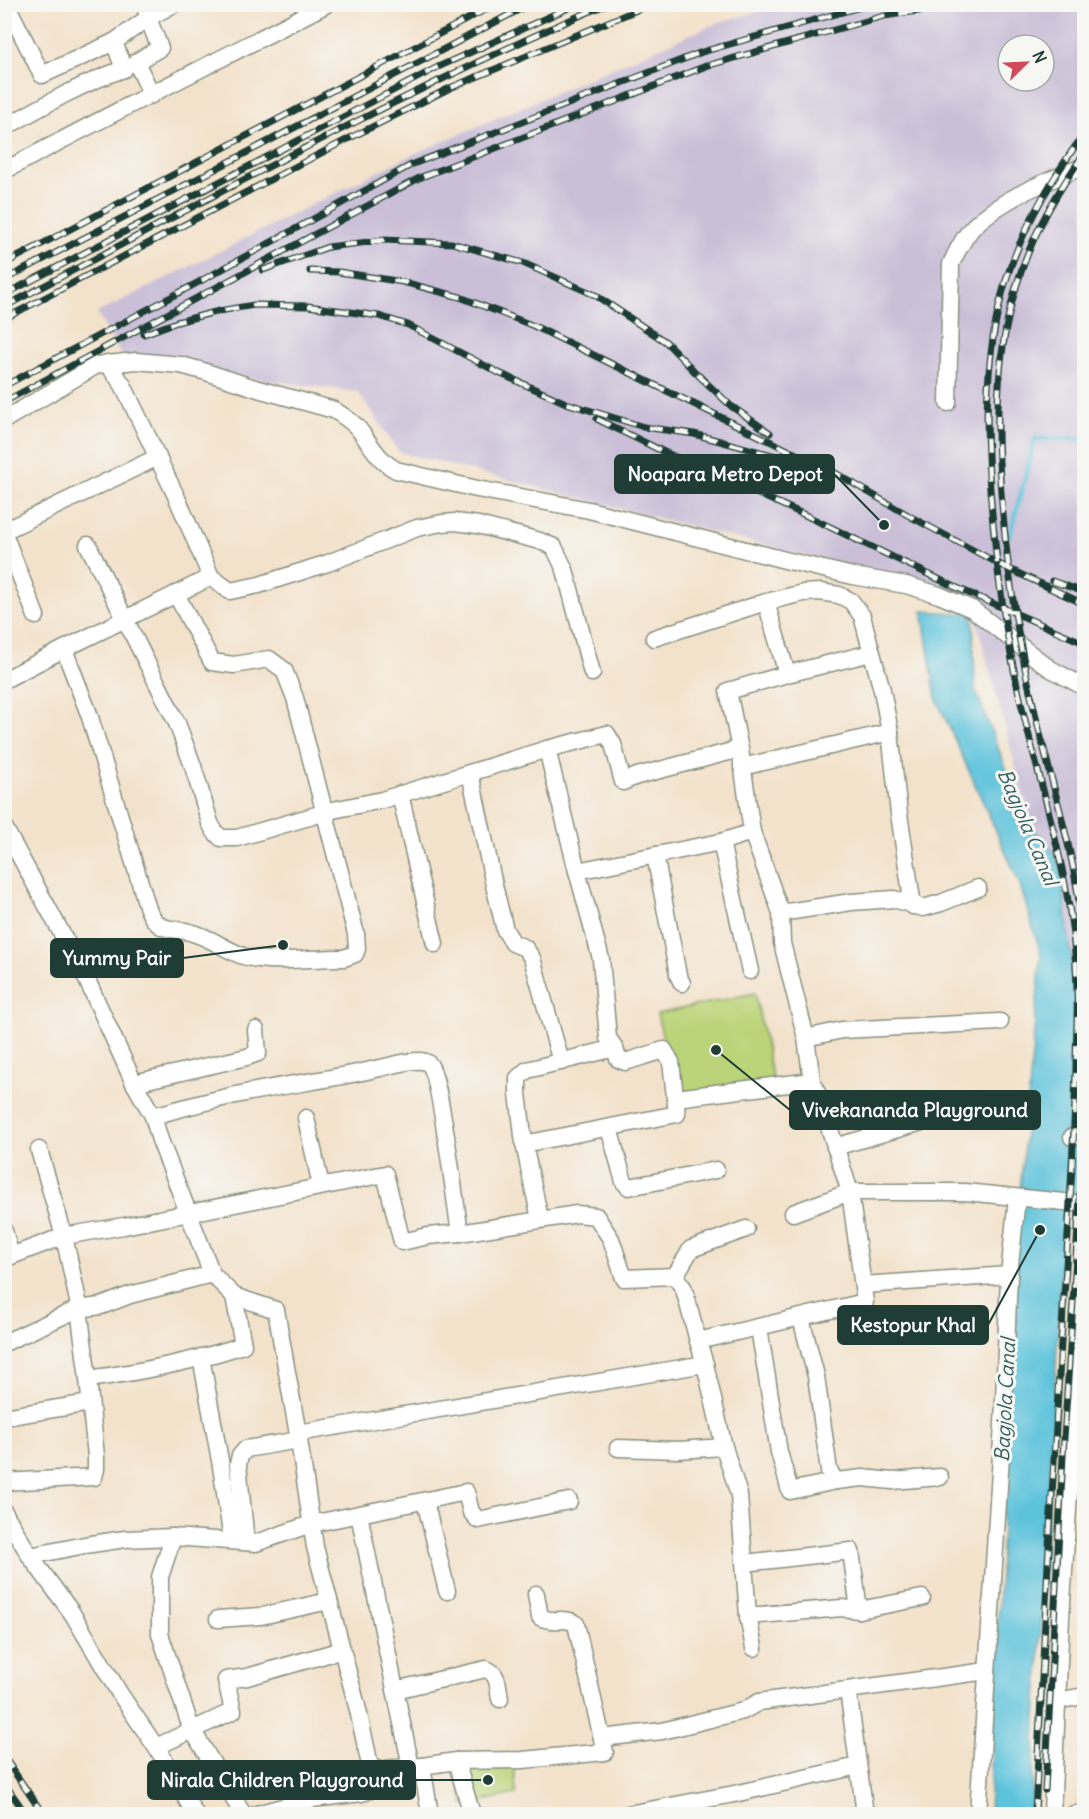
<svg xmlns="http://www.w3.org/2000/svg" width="1089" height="1819" font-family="Delius,sans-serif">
<rect width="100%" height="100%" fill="#f6f6f2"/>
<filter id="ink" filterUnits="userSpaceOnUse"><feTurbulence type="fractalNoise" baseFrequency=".0167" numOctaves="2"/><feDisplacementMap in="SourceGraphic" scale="12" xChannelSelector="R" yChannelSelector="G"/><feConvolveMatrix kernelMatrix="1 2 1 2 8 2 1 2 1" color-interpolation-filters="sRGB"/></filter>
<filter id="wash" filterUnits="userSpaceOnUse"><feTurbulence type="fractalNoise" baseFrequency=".008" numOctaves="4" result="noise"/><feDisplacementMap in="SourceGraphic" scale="24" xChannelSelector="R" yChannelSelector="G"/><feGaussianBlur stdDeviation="1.35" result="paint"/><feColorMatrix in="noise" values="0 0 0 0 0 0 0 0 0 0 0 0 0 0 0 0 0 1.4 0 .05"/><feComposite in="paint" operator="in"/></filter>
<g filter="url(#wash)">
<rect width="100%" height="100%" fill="#f3e2cb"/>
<path fill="#cabfd7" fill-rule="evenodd" d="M784,5H1084V1070L1041,860L970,598L399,452L358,392L125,362L97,313L409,156L719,22ZM1008,45H1044V81H1008Z"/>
<g fill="#bbd479" stroke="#6d8856" stroke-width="1.5">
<path d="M755,993L774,1086L678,1098L657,1014Z"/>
<path d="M514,1763L516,1794L464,1805L459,1765Z"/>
</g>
<path fill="#5dc3db" stroke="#3e8088" stroke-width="1.5" d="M922,611L973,614L975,689L1030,829L1046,839L1061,868L1076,1003L1068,1138L1084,1134V1195L1065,1201L1031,1814H989L1014,1259L1041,954L1019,882L936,698Z"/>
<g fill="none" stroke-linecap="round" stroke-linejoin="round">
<path stroke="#5dc3db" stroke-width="4.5" d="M1010,535L1035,439L1084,438"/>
</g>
</g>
<g filter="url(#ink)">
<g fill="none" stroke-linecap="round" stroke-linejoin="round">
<g stroke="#899080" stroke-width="19">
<g id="minor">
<path d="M9,9L42,75L114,42L148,18L145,4"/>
<path d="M152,95L136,62L160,48L148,18L174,4"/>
<path d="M4,128C43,106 82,83 124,69L114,42"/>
<path d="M4,171C111,113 220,60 327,4"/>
<path d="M107,363L123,385L177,498L211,577L230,591L259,585L328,563L417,528L442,523L455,522L478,525L540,541L554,547L565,570L592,673"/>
<path d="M948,403L951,264C957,251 964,236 975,225C1006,196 1046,182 1084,166"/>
<path d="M4,420L97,365L136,361L181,365L203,371L258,389L334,410C342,415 350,420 357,427C370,443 378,460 396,470L477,489L589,510L785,560L853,576L906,585L939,595L972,609L1049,668L1084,687"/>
<path d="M4,531L158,457"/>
<path d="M4,534L36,616"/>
<path d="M88,545L177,723L193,766L210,823L215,832L221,838H237L333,810L382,800L547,749L607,734L613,744L623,782L637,776L740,749"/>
<path d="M766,602L787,674"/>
<path d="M654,638L766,602L803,593L820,592L839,595L851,601L862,616L882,690L890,732L899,814L913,906"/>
<path d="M64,649L89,714L148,909C159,935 171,926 193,933C211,938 226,950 243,956C274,965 312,957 344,958L355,954L357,949L356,934L295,698L284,670L269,659L234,665L212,662L176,594"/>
<path d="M4,680L64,649L211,577"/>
<path d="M742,767L890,732"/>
<path d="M470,773L494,885L505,930L513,943L525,948L532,958L561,1062"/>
<path d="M400,794L435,944"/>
<path d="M4,827L87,980L134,1083L153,1116L160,1140L212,1274L234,1296L276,1310L299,1440L315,1547L358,1710L371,1770L372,1785L368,1791L361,1793L312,1799L257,1814"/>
<path d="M721,842L750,971"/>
<path d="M655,855L678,975L682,983"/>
<path d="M577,871L721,842L752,832"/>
<path d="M781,913L851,902L894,899L923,908L941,903L978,888"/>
<path d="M806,1038L842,1030L1000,1022"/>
<path d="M134,1083L247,1057L258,1053L256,1030"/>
<path d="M676,1098L812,1081"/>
<path d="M153,1116C182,1108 212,1100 241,1094C288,1084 335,1079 380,1068C391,1066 420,1056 429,1064C440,1074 456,1209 460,1233"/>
<path d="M306,1118L321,1186"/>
<path d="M609,1128L624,1182L629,1187L716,1170"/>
<path d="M1072,1137L1084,1134"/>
<path d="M524,1144L677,1114L671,1062L664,1050L625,1062L618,1059L615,1048L608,1038L601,959L577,871L547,749"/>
<path d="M835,1147L932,1119L1017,1112"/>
<path d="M39,1150L64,1236L78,1301L88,1379C140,1372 193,1362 243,1345L234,1296"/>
<path d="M793,1213L850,1192H965L1084,1204"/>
<path d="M540,1219L524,1144L518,1093V1078L527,1070L615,1048"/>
<path d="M4,1231L11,1256L4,1259"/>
<path d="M11,1256L64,1236L124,1226L385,1174L402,1242L428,1236L460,1233L577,1214L596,1216L611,1239L624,1278L675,1276L684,1289L698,1341"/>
<path d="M1009,1275L1017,1198"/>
<path d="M675,1276L691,1249L746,1229"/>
<path d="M863,1285L1009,1275L1003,1424L978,1814"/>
<path d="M759,1328L779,1452L790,1491L836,1481L829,1471L816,1376L801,1318"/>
<path d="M4,1343L78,1309L101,1306L130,1295L212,1274"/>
<path d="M201,1357L221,1466L232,1540"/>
<path d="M4,1417L90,1403"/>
<path d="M298,1433L705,1364"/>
<path d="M618,1448L678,1450L724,1447"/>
<path d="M836,1481L863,1478L892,1481L940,1477"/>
<path d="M4,1482L94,1477L96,1469V1456L88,1379"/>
<path d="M425,1501L447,1591"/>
<path d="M4,1512L30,1556L72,1613L120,1694L162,1756L195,1814"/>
<path d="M359,1514L411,1767"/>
<path d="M173,1537L160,1577V1634L191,1728L243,1814"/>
<path d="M246,1542L238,1464L240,1456L246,1449L299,1440"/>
<path d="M30,1556L85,1545L125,1539L173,1537L256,1543L311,1524L466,1492L471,1512L478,1520L569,1501"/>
<path d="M745,1563L851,1551L859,1610L922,1598"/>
<path d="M748,1616L842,1608L859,1610"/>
<path d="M218,1619L261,1616L329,1601"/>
<path d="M754,1648L748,1616L739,1495L724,1447L705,1364L698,1341L865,1302L850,1192L820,1099L812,1081L806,1038L782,943L781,913L752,832L740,749L728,691L787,674L871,653"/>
<path d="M395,1690L486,1669C499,1673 498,1688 500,1699"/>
<path d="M848,1690L865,1814"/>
<path d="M1062,1700L1084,1696"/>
<path d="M602,1738L662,1731L743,1711L759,1702L987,1671"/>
<path d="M156,1747L233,1711L226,1680L247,1677L342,1650"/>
<path d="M456,1761L472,1814"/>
<path d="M422,1766L430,1814"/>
<path d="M371,1770L422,1766L456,1761L523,1760L605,1752L576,1624C565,1616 552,1624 540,1617L536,1594"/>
<path d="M628,1814L734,1794L858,1766"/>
<path d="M1052,1814L1061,1618L1084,1260"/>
<path d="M1074,1814H1084"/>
</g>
</g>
<use href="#minor" stroke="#fff" stroke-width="16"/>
<g stroke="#1f3d34" stroke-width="7">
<g id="rail">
<path d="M1084,154C1059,189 1036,228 1022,269C992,353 995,438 1004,525C1010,591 1021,657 1037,721C1055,797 1081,874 1084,952"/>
<path d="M4,264L496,4"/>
<path d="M263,270L328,247L384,240L452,243L523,263L595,295L666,342L696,373L731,406L770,433"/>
<path d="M310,271L339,272L403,282L460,297L534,326L837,474L913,518L1003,566L1084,604"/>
<path d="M4,280L530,4"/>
<path d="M4,295L438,67L577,4"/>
<path d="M4,307C203,202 400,92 607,4"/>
<path d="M4,319L350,138L450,88L651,4"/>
<path d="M144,334L177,322L219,311L254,305L308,306L379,316L408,325L499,373L566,403L644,427L694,434L805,464"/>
<path d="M4,386L197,283L413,164L702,52L871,4"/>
<path d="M4,402L419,178L706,66L884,16L966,4"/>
<path d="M597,419L662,451L805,515L955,587L1084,643"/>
<path d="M1052,581L1084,592"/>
<path d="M4,1757L43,1814"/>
<path d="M4,1783L26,1814"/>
<path d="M1045,1790L1064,1438L1083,1152L1084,1092"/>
<path d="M1035,1814C1043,1657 1051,1499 1061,1342C1067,1250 1074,1159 1076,1067C1076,1041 1078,1015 1077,989C1075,899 1049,815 1027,728C1011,664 1000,599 994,533C985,448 981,360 1007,277C1024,225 1052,178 1084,134"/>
</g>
</g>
<use href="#rail" stroke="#f6f6f2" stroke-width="4.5" stroke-dasharray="14" stroke-linecap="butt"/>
</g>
</g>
<g text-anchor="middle" stroke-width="6" stroke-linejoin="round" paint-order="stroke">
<g font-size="20" font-style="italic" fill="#2e5e5e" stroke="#f6f6f2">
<text transform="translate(1028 827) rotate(67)" y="7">Bagjola Canal</text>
<text transform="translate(1005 1400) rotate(-87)" y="7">Bagjola Canal</text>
</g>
</g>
<path fill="none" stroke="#1f3d34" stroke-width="2" d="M884 525L834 474M283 945L183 958M716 1050L790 1110M1040 1230L988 1325M488 1780L415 1780"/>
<g fill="#1f3d34" stroke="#f6f6f2" stroke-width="2">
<circle cx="884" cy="525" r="6"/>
<circle cx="283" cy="945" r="6"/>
<circle cx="716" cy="1050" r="6"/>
<circle cx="1040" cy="1230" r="6"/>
<circle cx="488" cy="1780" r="6"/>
</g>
<g fill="#1f3d34" stroke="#1f3d34" stroke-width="2">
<rect x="615" y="455" width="219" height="38" rx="6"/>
<rect x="51" y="939" width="132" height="38" rx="6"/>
<rect x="790" y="1091" width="250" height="38" rx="6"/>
<rect x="838" y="1306" width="150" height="38" rx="6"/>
<rect x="148" y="1761" width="267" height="38" rx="6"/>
</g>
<g font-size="20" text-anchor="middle" font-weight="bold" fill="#fff">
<text x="725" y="481">Noapara Metro Depot</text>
<text x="117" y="965">Yummy Pair</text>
<text x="915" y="1117">Vivekananda Playground</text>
<text x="913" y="1332">Kestopur Khal</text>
<text x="282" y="1787">Nirala Children Playground</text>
</g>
<rect width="1089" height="1819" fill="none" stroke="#f6f6f2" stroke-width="24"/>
<g transform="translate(1026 63) rotate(66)"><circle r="28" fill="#f6f6f2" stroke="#a0aca6" stroke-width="1.5"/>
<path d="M0-4.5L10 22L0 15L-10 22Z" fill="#d1495b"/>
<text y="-9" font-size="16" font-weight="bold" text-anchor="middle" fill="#1f3d34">N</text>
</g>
</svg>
